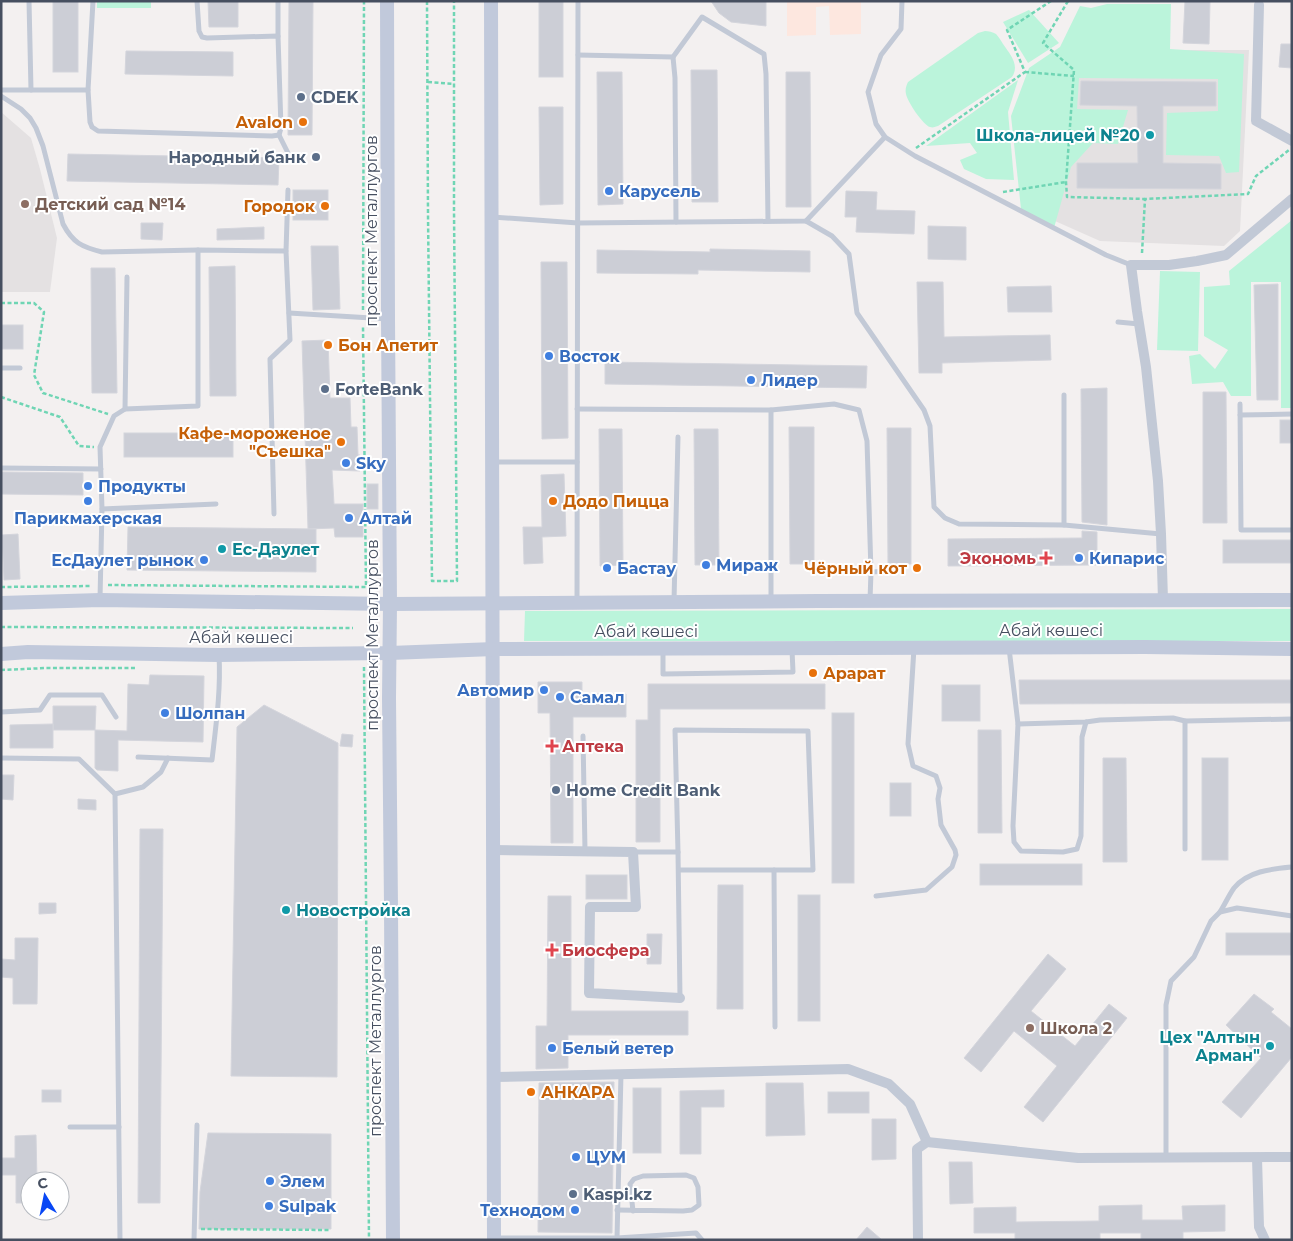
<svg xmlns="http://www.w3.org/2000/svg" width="1293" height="1241" font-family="Montserrat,sans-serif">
<rect width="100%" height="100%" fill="#f3f0f0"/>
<g fill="#e4e1e2">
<path d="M1184,50H1249L1240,231L1224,246L1100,241L1055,221L1068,59Z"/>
<path d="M1,112L31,138L40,169L57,238L50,292H1Z"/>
</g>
<path fill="#fde7df" d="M787,1H861V34L830,35L829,6L816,7V35L787,36Z"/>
<g fill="#bbf4db">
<rect x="97" y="1" width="54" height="7"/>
<path d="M1107,4H1171L1170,49L1244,54L1239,172L1226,173L1219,156L1166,155L1167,113L1218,111V79L1079,78L1077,109L1128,110L1118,144L1093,143L1071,167L1054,228L1021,209L1011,116L1029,68L1060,47L1080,6L1091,8Z"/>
<path d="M1029,10L1059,43L1028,63L1003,22Z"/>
<path d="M985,31C988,31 993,32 996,34C999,37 1001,41 1003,44C1010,54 1020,65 1012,77L938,126C934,127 933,128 930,127C923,125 907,101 906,94C905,90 906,86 908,82L978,33Z"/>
<path d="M1018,80L1008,112L1014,180L986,179L964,169L960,160L977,153L970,143L926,146Z"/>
<path d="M1292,220V408H1281V282H1251V396H1231L1223,382L1192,384L1189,356L1200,354L1215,369L1228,350L1204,336V287L1230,285L1229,271Z"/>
<path d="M1160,271L1200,272L1198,351L1157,350Z"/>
<path d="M1292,609V641H524L525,611Z"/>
</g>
<g fill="#ccced6" stroke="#d4d5dc">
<rect x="53" y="1" width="25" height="71"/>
<path d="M208,1H238V27H209Z"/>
<path d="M289,1H313L312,135H288Z"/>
<rect x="539" y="1" width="24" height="76"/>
<path d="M711,1H766V26L731,22L719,13Z"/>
<path d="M1185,1H1210L1209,44L1183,43Z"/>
<path d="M1281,44H1292V68L1279,67Z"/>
<path d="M126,51L233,52V76L125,74Z"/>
<path d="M691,70H717L718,202H692Z"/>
<path d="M597,72H622L623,204L598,205Z"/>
<path d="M786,72H810L811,207H786Z"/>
<path d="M1081,81L1216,82V106H1163V163L1221,164V189L1077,188V163H1138L1137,106L1080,105Z"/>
<path d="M539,107H563V204L540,205Z"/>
<path d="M68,154L279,158L278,185L67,181Z"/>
<rect x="293" y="190" width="35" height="30"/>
<path d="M846,191L877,192L876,210L915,211L914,234L856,232L857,217H845Z"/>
<path d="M141,223H163L162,240L141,239Z"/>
<path d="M928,226L966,227V260L928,259Z"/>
<path d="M264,227V239L217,240V229Z"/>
<path d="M311,246H338L340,309L313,310Z"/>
<path d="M710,249L810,251V272L698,270V274L597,273V250L710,252Z"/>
<path d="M541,262H567L568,438L542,439Z"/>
<path d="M235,266L236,396H210L209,267Z"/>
<path d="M91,268H115L117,393H92Z"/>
<path d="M917,282H943L944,337L1050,335L1051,360L942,363V373H919Z"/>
<path d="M1278,284V400H1257L1254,285Z"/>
<path d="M1051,286L1052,312H1008L1007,287Z"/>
<rect x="1" y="325" width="22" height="24"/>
<path d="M328,340L330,398H350L351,427H357L358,455H360V471L332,470L334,504H363V537H335L334,528L308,529L302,341Z"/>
<path d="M605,362L867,366L866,388L605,384Z"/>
<path d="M1107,388V525L1082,522L1081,389Z"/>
<path d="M1203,392H1226L1227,523H1203Z"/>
<rect x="1280" y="420" width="12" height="23"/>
<path d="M789,427H814V564H790Z"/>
<path d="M887,428H911V564H888Z"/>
<path d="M599,429H622L623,565L600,566Z"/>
<path d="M694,429H718L719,565H695Z"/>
<rect x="124" y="433" width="109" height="24"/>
<path d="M1,472L83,473V495L1,494Z"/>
<path d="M564,474L566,536L542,537L543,563L524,564L523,527H542L541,475Z"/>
<rect x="367" y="484" width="11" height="25"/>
<path d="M128,527L316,529V572L127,570Z"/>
<path d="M1082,531L1097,532V565L948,566V539L1082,538Z"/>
<path d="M18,534L20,579L4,580L2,535Z"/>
<rect x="1223" y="540" width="69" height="23"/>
<path d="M150,675L204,676L203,742L118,740V771L97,770L95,768V730L127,731L128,684L149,685Z"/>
<path d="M1019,680H1292V703L1020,704Z"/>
<path d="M538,682H582V694H626V717H573V843H551L550,713H538Z"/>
<path d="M648,684H825V709H660V842H636V720H648Z"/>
<rect x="942" y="685" width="38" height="36"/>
<path d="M264,705L338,743L337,1077L231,1076L237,727Z"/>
<path d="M53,706H96L95,730H53Z"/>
<rect x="832" y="713" width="22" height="170"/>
<path d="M53,724V748H10V725Z"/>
<path d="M978,730H1001L1002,833H978Z"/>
<path d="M342,734L353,735L352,747L340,746Z"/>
<path d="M1103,758H1126L1127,862H1103Z"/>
<rect x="1202" y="758" width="26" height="102"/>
<path d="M2,775H14L13,800L1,799Z"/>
<rect x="890" y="783" width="21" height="33"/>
<path d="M78,799L96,800V810L78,809Z"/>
<path d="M140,829H163L160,1203H138Z"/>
<rect x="980" y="864" width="102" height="21"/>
<rect x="586" y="875" width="41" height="24"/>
<path d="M718,885H743V1009H717Z"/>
<rect x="798" y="895" width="22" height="126"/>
<path d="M548,896H571V1011H688V1035H568V1068L536,1069V1026H547Z"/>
<path d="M39,903H56V913L39,914Z"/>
<rect x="1226" y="933" width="66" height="22"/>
<path d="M647,934H662L661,964H647Z"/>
<path d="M15,938H38L37,1004H13V978L1,977V959L15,960Z"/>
<path d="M1048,954L1066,969L1031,1011L1075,1046L1109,1004L1127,1018L1043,1122L1024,1107L1057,1066L1014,1031L981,1072L964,1058Z"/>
<path d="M1254,994L1274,1009L1271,1012L1292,1029V1057L1241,1118L1222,1102L1261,1058L1226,1025Z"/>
<path d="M614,1082L612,1233L538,1232L539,1083Z"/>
<path d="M766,1083H803L805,1135L766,1136Z"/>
<rect x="633" y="1088" width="28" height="65"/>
<rect x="42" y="1090" width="19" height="12"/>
<path d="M724,1090V1107H701V1154H680V1091Z"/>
<rect x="828" y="1092" width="41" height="21"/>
<path d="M872,1119H896V1159L872,1160Z"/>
<path d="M208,1133L331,1134V1229H199L200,1192Z"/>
<path d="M36,1135L37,1181H30V1203H16V1175H1V1158H15V1136Z"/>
<path d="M949,1162H972L973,1203L950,1204Z"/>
<path d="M1142,1205V1220H1183L1182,1206L1225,1205V1231L1183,1232V1240H1141V1233H1100V1240H1015V1233H974V1208L1016,1207V1222L1099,1221V1206Z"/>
<path d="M867,1227L882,1240H856Z"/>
</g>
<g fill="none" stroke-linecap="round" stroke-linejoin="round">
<g stroke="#6fd5b4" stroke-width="2.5" stroke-dasharray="4 2.5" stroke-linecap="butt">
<path d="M427,1L428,214L432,581H457L454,210V1"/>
<path d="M1068,1L1043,43L1074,70L1066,182L1067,197L1145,199"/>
<path d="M1025,72L1074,76"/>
<path d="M428,82L454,84"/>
<path d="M916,148L1025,72L1007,30L1051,1"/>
<path d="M1003,192L1066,182"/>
<path d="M1142,253L1145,199L1248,194L1256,176L1289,150"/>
<path d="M1,303H34L44,312L34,375L43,393L108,414"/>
<path d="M363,310L364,1"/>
<path d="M1,397L60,417L79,446L94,447"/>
<path d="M108,585L366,587L363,326"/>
<path d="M1,587L92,586"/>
<path d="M1,627L353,628"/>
<path d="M364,667L369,1240"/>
<path d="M1,670L46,668H136"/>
<path d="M201,1229L331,1230"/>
</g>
<g stroke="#c2c9d6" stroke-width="5">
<path d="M29,1L31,90H88L93,1"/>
<path d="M902,1L901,29L881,55L868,92L876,124L885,137L915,156L1106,255L1131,265"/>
<path d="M278,36V1"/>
<path d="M578,55L673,57L702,17L764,54L766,74L768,221"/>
<path d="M673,57L675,78L676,222"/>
<path d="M1,90H31"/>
<path d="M88,90L90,122L92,127L98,131L272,136L279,135L281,128L278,36L207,38L202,37L199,31L197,1"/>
<path d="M1,96L21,109L30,118L36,128L43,146L63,224C73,243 82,247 102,252L198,250"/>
<path d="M279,135L289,155"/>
<path d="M492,217L578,223L806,221L885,137"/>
<path d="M806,221L832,236L849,254L857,313L924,410L930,426L934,507L945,518L959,524L1064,525L1161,534"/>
<path d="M127,277L125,409L198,406V250L286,251"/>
<path d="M289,313L388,319"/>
<path d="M1118,322L1139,324"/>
<path d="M1,368H20"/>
<path d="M1240,404L1241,530H1292"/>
<path d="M577,409L771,410L834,404L859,410L867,441L871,572"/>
<path d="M771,410V600"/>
<path d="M1240,415L1292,414"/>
<path d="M493,462H577"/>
<path d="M1,468L101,469"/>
<path d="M102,509L216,504"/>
<path d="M274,514L270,359L290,340L286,251L288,190"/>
<path d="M1064,525V395"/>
<path d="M100,599L102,509L100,447L114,416L125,409"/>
<path d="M870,600L871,572L889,571"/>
<path d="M674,601L678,437"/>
<path d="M577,602L578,1"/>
<path d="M1009,648L1018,724L1086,722L1100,720L1173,718L1185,721L1292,719"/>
<path d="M663,649V674L793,672L792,650"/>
<path d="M1,712L40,710L50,695H102L116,717"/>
<path d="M1185,721V849"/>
<path d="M1018,724L1013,826L1014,842L1021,851L1063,852L1077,849L1081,836L1082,737L1086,722"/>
<path d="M583,736L585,851"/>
<path d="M138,757L212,760C216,725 221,690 219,655"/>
<path d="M1,758L79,759L115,794L120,1240"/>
<path d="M115,794L143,787L161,772L168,758"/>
<path d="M633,852H678L675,730L808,731L813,870H679"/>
<path d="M678,852L680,998"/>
<path d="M774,870L775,1027"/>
<path d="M876,896L926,890L952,867L956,855L955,850L941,825L938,799L940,788L936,776L913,766L908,744L914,648"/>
<path d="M1220,912C1225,904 1229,895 1234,888C1248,871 1271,869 1292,867"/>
<path d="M70,1127H119"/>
<path d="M1166,1158V1005L1171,981L1194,957L1211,921L1220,912L1237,908L1292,916"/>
<path d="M617,1210L683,1211L692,1210L699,1205L698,1187L694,1178L686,1175L643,1176L634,1179L630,1184L633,1211"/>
<path d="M494,1238H617L621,1074"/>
<path d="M617,1239V1238L696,1233L702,1240"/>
<path d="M194,1240L197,1125"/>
</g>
<g stroke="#c2c9d6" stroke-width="10">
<path d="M1259,5L1256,121L1292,141"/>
<path d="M1163,600L1161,534L1158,481L1146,367L1137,311L1131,265H1169L1197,261L1226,255L1292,199"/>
<path d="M493,850L633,852L636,907H590L589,993L680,998"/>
<path d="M494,1077L848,1069L889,1084L910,1104L927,1142"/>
<path d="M1257,1158L1259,1227L1265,1240"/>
<path d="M918,1240L917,1149L927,1142L1078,1158L1292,1157"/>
</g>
<g stroke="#c1c9db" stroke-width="14">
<path d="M387,1L388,319L390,604L389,698L391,907L393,1240"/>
<path d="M491,1L494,1240"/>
<path d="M1,603L100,600L390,604L818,601L1292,600"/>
<path d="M1,654L28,652L219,655L390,653L494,649L1145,647L1292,649"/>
</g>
</g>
<g fill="#5c6f8a" stroke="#fff" stroke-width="2">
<circle cx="301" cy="97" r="5"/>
<circle cx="316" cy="157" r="5"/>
<circle cx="325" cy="389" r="5"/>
<circle cx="556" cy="790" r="5"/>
<circle cx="573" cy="1194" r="5"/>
</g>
<g fill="#e8710a" stroke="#fff" stroke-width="2">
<circle cx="303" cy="122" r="5"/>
<circle cx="325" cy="206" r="5"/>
<circle cx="328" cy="345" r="5"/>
<circle cx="341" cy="442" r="5"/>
<circle cx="553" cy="501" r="5"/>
<circle cx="917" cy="568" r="5"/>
<circle cx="813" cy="673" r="5"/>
<circle cx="531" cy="1092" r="5"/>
</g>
<g fill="#0f9aa8" stroke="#fff" stroke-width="2">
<circle cx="1150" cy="135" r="5"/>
<circle cx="222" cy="549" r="5"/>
<circle cx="286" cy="910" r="5"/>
<circle cx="1270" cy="1046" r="5"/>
</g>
<g fill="#3f7fe0" stroke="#fff" stroke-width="2">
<circle cx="609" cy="191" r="5"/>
<circle cx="549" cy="356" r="5"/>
<circle cx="751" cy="380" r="5"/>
<circle cx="346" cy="463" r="5"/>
<circle cx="88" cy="486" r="5"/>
<circle cx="88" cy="501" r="5"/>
<circle cx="349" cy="518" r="5"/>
<circle cx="1079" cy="558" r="5"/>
<circle cx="204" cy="560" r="5"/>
<circle cx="706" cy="565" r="5"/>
<circle cx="607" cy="568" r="5"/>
<circle cx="544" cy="690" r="5"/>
<circle cx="560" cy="697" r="5"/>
<circle cx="165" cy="713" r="5"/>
<circle cx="552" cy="1048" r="5"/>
<circle cx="576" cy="1157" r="5"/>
<circle cx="270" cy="1181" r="5"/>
<circle cx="269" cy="1206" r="5"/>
<circle cx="575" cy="1210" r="5"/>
</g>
<g fill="#8d6e63" stroke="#fff" stroke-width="2">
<circle cx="25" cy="204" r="5"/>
<circle cx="1030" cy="1028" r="5"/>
</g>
<g fill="#e0444e" stroke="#fff" stroke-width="2">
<path d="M1043.5 550.5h5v5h5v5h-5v5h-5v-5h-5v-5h5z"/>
<path d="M549.5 738.5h5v5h5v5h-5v5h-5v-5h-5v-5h5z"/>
<path d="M549.5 942.5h5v5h5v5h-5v5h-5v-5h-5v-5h5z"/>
</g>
<g text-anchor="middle" stroke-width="4" stroke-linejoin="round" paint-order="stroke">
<g font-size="16" font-weight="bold" fill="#4e5e75" stroke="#fff" text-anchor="start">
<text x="311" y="103">CDEK</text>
<text x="306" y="163" text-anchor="end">Народный банк</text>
<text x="335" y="395">ForteBank</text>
<text x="566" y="796">Home Credit Bank</text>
<text x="583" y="1200">Kaspi.kz</text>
</g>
<g font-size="16" font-weight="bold" fill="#c56008" stroke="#fff" text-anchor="end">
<text x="293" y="128">Avalon</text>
<text x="315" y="212">Городок</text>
<text x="338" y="351" text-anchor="start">Бон Апетит</text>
<text x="331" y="439">Кафе-мороженое<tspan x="331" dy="18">"Cъешка"</tspan></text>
<text x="563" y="507" text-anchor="start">Додо Пицца</text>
<text x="907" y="574">Чёрный кот</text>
<text x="823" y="679" text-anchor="start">Арарат</text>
<text x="541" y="1098" text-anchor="start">АНКАРА</text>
</g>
<g font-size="16" font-weight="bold" fill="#0d838f" stroke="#fff" text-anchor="end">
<text x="1140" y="141">Школа-лицей №20</text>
<text x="232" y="555" text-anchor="start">Ес-Даулет</text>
<text x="296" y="916" text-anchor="start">Новостройка</text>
<text x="1260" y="1043">Цех "Алтын<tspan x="1260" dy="18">Арман"</tspan></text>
</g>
<g font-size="16" font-weight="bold" fill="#366cbe" stroke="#fff" text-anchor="start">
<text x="619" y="197">Карусель</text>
<text x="559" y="362">Восток</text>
<text x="761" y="386">Лидер</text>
<text x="356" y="469">Sky</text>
<text x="98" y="492">Продукты</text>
<text x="88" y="524" text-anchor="middle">Парикмахерская</text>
<text x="359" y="524">Алтай</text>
<text x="1089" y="564">Кипарис</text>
<text x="194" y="566" text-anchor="end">ЕсДаулет рынок</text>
<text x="716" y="571">Мираж</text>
<text x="617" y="574">Бастау</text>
<text x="534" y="696" text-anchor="end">Автомир</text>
<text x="570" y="703">Самал</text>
<text x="175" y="719">Шолпан</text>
<text x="562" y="1054">Белый ветер</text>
<text x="586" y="1163">ЦУМ</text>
<text x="280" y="1187">Элем</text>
<text x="279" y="1212">Sulpak</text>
<text x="565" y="1216" text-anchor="end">Технодом</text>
</g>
<g font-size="16" font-weight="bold" fill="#785e54" stroke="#fff" text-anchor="start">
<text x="35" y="210">Детский сад №14</text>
<text x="1040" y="1034">Школа 2</text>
</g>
<g font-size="16" fill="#464f60" stroke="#fff">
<text transform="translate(371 231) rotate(-90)" y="6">проспект Металлургов</text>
<text x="1051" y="636">Абай көшесі</text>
<text x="646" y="637">Абай көшесі</text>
<text transform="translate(372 635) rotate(-90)" y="6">проспект Металлургов</text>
<text x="241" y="643">Абай көшесі</text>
<text transform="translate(375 1041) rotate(-90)" y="6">проспект Металлургов</text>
</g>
<g font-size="16" font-weight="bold" fill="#be3a42" stroke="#fff" text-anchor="start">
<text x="1036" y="564" text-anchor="end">Экономь</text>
<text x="562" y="752">Аптека</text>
<text x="562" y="956">Биосфера</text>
</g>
</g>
<rect width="1293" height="1241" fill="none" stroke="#464f60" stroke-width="5"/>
<g transform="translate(45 1196) rotate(350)"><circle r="24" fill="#ffffff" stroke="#b5b9bf"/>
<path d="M0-4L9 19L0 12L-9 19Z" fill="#0847f5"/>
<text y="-8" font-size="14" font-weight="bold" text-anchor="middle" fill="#464f60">С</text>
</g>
</svg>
